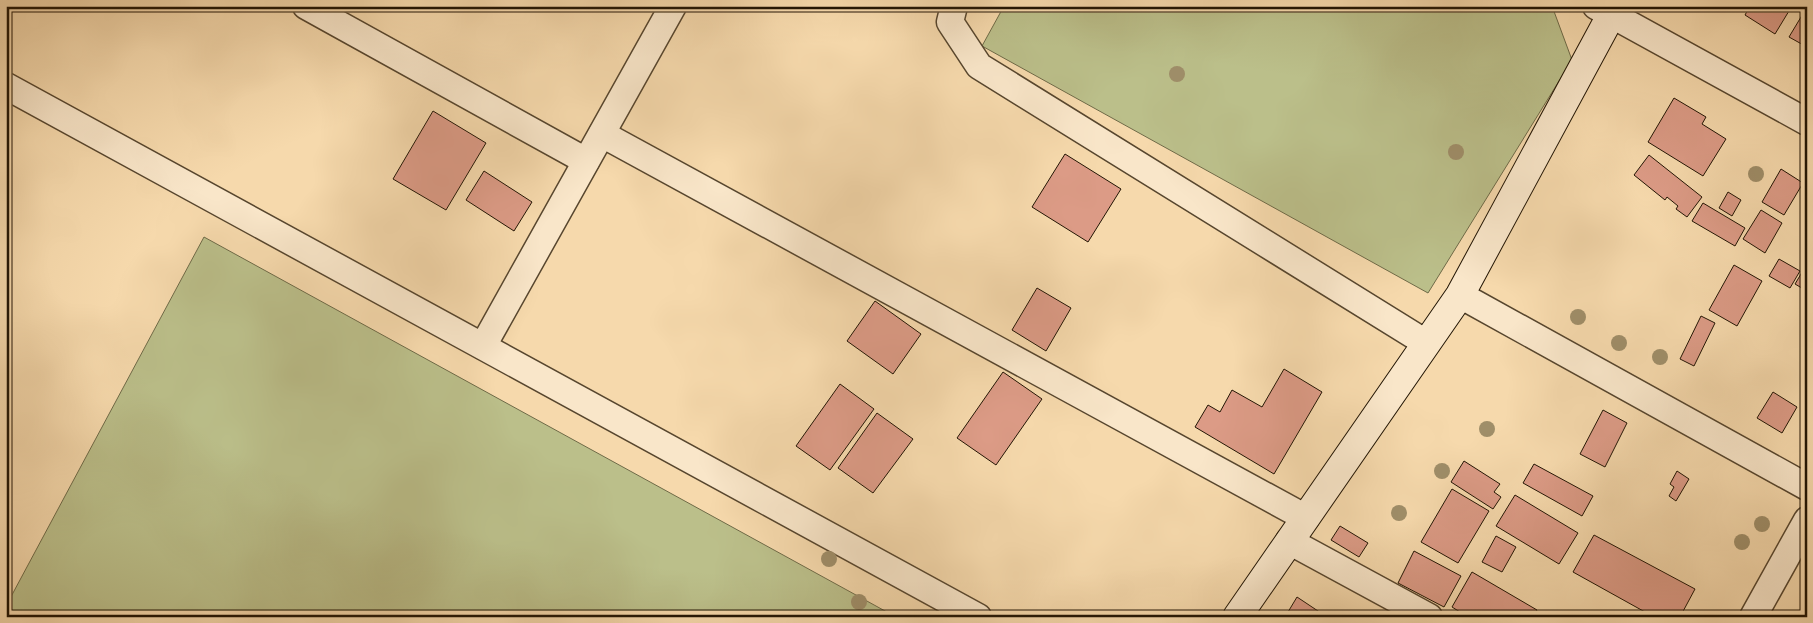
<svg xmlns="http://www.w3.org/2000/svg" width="1813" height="623" font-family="Cardo,serif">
<rect width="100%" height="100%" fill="#f6d9ac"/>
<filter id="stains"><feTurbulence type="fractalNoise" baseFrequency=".004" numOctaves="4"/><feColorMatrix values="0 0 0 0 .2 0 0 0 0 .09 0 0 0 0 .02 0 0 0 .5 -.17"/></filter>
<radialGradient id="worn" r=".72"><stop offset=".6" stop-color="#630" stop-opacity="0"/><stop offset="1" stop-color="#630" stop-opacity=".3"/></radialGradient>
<g fill="#bbbf8a" stroke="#6e6a47">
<path d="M1004,6H1552L1572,60L1428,293L982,46Z"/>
<path d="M204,237L896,617H6V606Z"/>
</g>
<g fill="#dc9b86" stroke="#221504">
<path d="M1750,6H1792L1775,34L1745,15Z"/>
<path d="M1807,7V47L1789,37Z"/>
<path d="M1674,98L1706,117L1702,124L1726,139L1703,176L1648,142Z"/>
<path d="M433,111L486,143L446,210L393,179Z"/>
<path d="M1065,154L1121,189L1088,242L1032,207Z"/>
<path d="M1649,155L1702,197L1687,217L1676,209L1678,206L1667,197L1665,200L1634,175Z"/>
<path d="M1781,169L1803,183L1784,215L1762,202Z"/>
<path d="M484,171L532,202L514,231L466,200Z"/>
<path d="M1728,192L1741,200L1732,216L1719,208Z"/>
<path d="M1703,203L1745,228L1735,246L1692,221Z"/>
<path d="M1761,210L1782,223L1765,253L1743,239Z"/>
<path d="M1779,259L1800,271L1790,288L1769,276Z"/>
<path d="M1807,264V291L1795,284Z"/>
<path d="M1734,265L1762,281L1737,326L1709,310Z"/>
<path d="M1037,288L1071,308L1046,351L1012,330Z"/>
<path d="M875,301L921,334L893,374L847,341Z"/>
<path d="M1701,316L1715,323L1694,366L1680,359Z"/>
<path d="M1284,369L1322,392L1274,474L1195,427L1208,405L1220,412L1232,390L1262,407Z"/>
<path d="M1003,372L1042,399L996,465L957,438Z"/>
<path d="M840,384L874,409L830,470L796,446Z"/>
<path d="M1773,392L1797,407L1782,433L1757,418Z"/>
<path d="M1603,410L1627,423L1605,467L1580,454Z"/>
<path d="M877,413L913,439L873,493L838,468Z"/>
<path d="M1464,461L1500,484L1494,492L1501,497L1493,509L1451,482Z"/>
<path d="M1534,464L1593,496L1582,516L1523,483Z"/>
<path d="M1677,471L1689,479L1676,501L1669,496L1674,487L1670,484Z"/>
<path d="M1452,489L1489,511L1458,563L1421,542Z"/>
<path d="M1515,495L1578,533L1559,564L1496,526Z"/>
<path d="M1340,526L1368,543L1359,557L1331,540Z"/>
<path d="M1594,535L1695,589L1680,617H1654L1573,572Z"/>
<path d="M1496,536L1516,547L1502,572L1482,562Z"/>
<path d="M1414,551L1461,576L1444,607L1398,583Z"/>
<path d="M1472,572L1537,610L1533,617H1468L1452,607Z"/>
<path d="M1297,597L1327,617H1285Z"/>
<path d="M1807,604V617H1800Z"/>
</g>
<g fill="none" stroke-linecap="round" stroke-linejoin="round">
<g stroke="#57462e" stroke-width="29">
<g id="street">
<path d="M306,6L586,161"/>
<path d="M954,6L950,22L979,66L1426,343"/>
<path d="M1596,6L1807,122"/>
<path d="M6,86L978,617"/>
<path d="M602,134L1306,518"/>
<path d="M1460,295L1807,487"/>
<path d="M483,346L673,6"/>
<path d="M1289,541L1429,617"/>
<path d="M1753,617L1807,520"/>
</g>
</g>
<g stroke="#221504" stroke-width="30">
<path id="secondary" d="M1237,617L1460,295L1616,6"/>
</g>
<use href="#street" stroke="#f9e6c9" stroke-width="26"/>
<use href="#secondary" stroke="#f9e6c9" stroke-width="28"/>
</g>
<g fill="#9f8e69">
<circle cx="1177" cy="74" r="8"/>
<circle cx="1456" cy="152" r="8"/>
<circle cx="1756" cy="174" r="8"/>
<circle cx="1578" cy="317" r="8"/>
<circle cx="1619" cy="343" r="8"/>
<circle cx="1660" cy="357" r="8"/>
<circle cx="1487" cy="429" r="8"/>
<circle cx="1442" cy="471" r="8"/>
<circle cx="1399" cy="513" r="8"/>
<circle cx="1762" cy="524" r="8"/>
<circle cx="1742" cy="542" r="8"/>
<circle cx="829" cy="559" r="8"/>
<circle cx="859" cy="602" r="8"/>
</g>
<rect width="1813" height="623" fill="none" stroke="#f6d9ac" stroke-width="25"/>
<rect x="8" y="8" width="1798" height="608" fill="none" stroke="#221504" stroke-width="2.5"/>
<rect x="12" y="12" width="1788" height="598" fill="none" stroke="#221504"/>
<rect width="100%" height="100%" filter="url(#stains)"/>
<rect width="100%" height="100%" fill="url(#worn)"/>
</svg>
